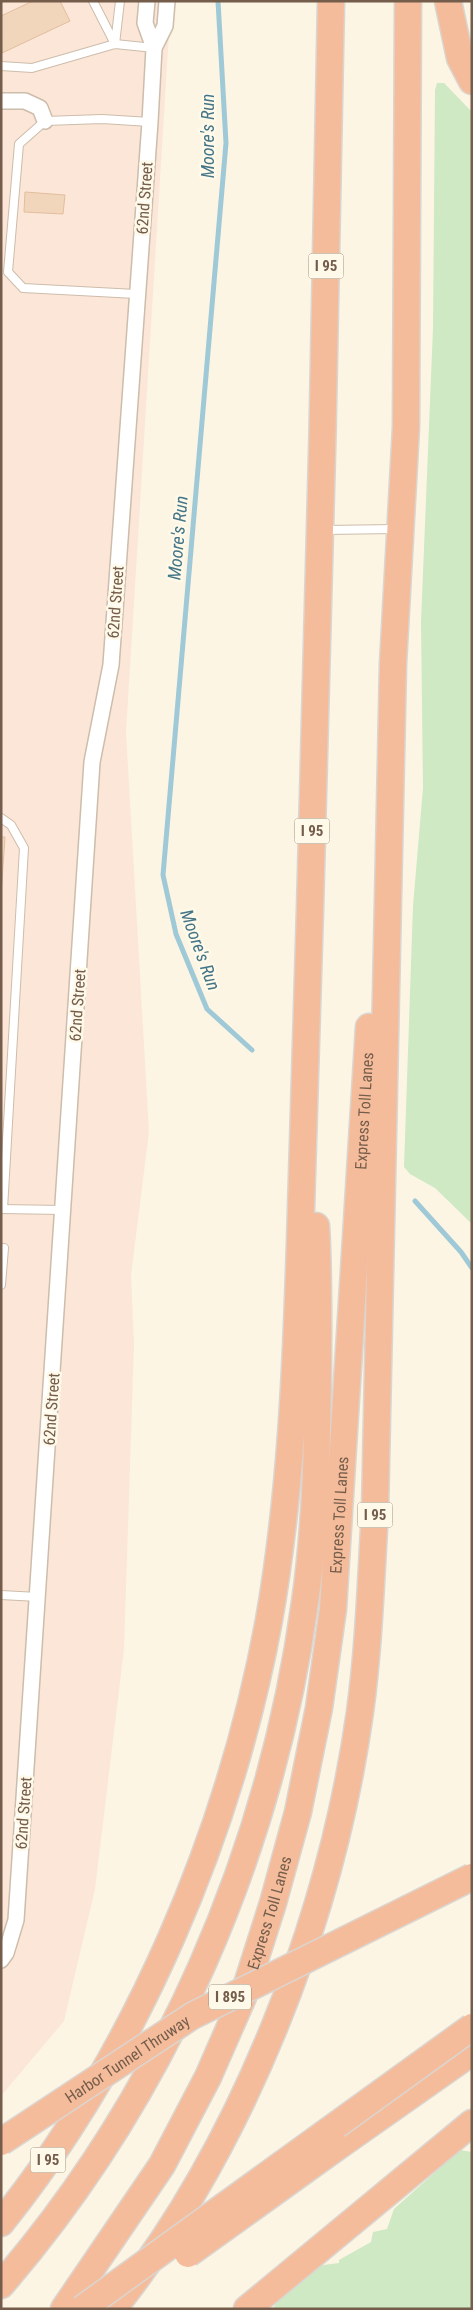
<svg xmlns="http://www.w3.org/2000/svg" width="473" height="2310" font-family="'Roboto Condensed',sans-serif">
<rect width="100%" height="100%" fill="#fcf5e4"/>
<path fill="#fce6d8" d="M1,1H171L126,732L149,1132L131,1275L134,1344L124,1649L95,1889L64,2021L1,2096Z"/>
<g fill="#cee9c3">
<path d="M437,83H444L472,112V1224L435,1188L410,1174L404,1167L413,906L423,788L421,622L433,328L435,90Z"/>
<path d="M460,2150L472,2152V2309H273L292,2269L339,2263V2260L371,2242L373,2232L387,2229L394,2209Z"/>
</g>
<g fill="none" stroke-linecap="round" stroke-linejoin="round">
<g stroke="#9fc9d7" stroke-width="5">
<path d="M218,1L226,143L163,875L176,934L207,1009L252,1050"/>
<path d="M415,1201L461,1252L472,1268"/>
</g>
</g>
<g fill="#f1d6bc" stroke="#e3be9d">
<path d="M33,1H60L70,21L2,53L1,16Z"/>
<path d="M25,192L65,195L63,214L24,212Z"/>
<path d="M1,837H5L1,895Z"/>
</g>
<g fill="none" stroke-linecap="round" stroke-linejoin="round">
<g stroke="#cdbdab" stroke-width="10">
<g id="service">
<path d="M93,1L115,44"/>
<path d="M115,44L120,1"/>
<path d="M1,66L32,68L115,44L154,48"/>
<path d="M136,294L23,288L8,272L19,144L45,121L102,119L150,122"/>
<path d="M325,530L396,529"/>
<path d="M1,818L11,825L24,848L3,1209"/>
<path d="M1,1209L63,1210"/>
<path d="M1,1285L4,1248"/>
<path d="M1,1595L38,1597"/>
</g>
</g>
<g stroke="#cdbdab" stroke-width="18">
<g id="minor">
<path d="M154,48L165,26L167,1"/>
<path d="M1,101H25L40,108L45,121"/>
<path d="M1,1960L6,1953L16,1920L92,762L111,665L150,122L154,48L145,23L147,1"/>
</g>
</g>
<g stroke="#dbd5d0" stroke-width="29">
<g id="motorway">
<path d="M448,1L460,58L472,81"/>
<path d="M337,2147L472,2052"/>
<path d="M1,2223C137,2053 230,1833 269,1620C291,1495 296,1368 300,1242C303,1131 307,1020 310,909C319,606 326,304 331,1"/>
<path d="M1,2285C166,2094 271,1851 305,1602C316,1526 317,1450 318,1374C318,1325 319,1275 316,1226"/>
<path id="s1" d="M64,2309L162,2165L208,2077L243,1997L273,1903L298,1812L319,1708L333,1609L369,1027"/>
<path d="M113,2309C243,2146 331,1919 360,1712C369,1646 371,1578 375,1511L393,664L406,427L408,1"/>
<path d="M247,2309L472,2123"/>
</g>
</g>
<use href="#service" stroke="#fff" stroke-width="8"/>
<use href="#minor" stroke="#fff" stroke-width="15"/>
<use href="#motorway" stroke="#f5bc9c" stroke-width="26"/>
<g stroke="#dbd5d0" stroke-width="29" stroke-linecap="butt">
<g id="motorway-bridge">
<path id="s2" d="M1,2142L192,2016L472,1877"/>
<path d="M188,2254L337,2147"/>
<path d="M82,2309L472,2027"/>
</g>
</g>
<use href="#motorway-bridge" stroke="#f5bc9c" stroke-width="26"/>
</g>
<g text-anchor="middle" stroke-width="5" stroke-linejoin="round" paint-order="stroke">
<g fill="#fff9ea" stroke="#9e8c7a" stroke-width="1">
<rect x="308.5" y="253.5" width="35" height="25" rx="4"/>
<rect x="294.5" y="818.5" width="35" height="25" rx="4"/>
<rect x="357.5" y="1502.5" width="35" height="25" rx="4"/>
<rect x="209" y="1984.5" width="42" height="25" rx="4"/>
<rect x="30.5" y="2147.5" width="35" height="25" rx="4"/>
</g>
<g font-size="15" font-weight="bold" fill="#745d4a">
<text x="326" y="271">I 95</text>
<text x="312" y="836">I 95</text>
<text x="375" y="1520">I 95</text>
<text x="230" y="2002">I 895</text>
<text x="48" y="2165">I 95</text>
</g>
<g font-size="16" fill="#745d4a" stroke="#fff9ea">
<text transform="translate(144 198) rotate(-86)" y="6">62nd Street</text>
<text transform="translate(115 602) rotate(-86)" y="6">62nd Street</text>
<text transform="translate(77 1005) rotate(-86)" y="6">62nd Street</text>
<text dy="6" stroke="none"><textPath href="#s1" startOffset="1259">Express Toll Lanes</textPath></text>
<text transform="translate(51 1409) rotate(-86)" y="6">62nd Street</text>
<text dy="6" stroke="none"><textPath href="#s1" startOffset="854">Express Toll Lanes</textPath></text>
<text transform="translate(23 1813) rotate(-86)" y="6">62nd Street</text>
<text dy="6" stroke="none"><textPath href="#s1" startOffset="449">Express Toll Lanes</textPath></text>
<text dy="6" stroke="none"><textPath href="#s2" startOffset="151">Harbor Tunnel Thruway</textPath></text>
</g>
<g font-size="18" font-style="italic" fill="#447587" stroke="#fff9ea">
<text transform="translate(208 136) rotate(-90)" y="6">Moore's Run</text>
<text transform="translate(178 538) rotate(-85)" y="6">Moore's Run</text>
<text transform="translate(200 950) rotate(70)" y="6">Moore's Run</text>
</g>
</g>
<rect width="473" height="2310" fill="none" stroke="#745d4a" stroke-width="5"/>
</svg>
